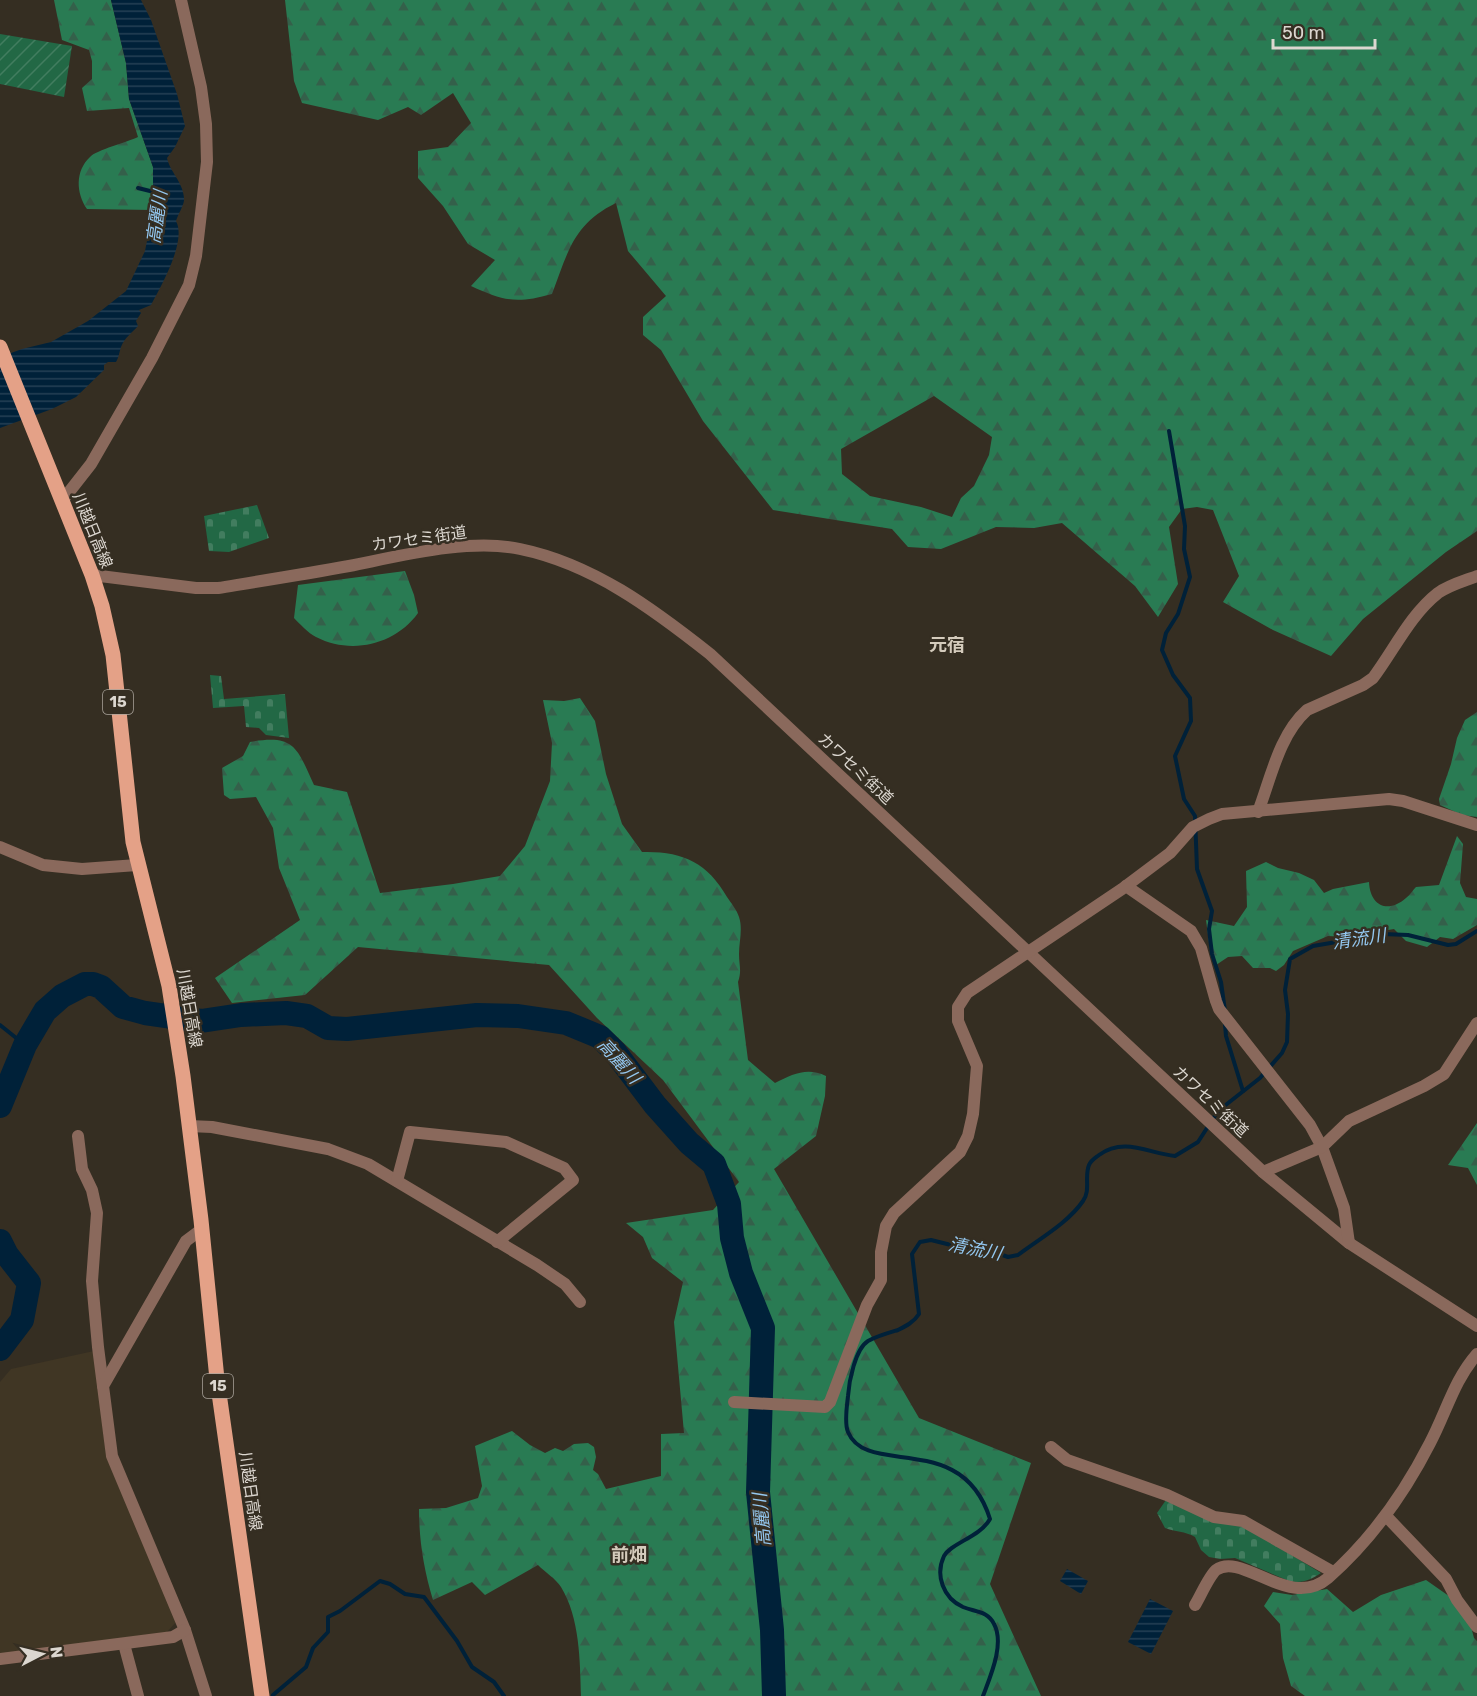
<svg xmlns="http://www.w3.org/2000/svg" width="1477" height="1696" font-family="Rubik,'Noto Sans JP',sans-serif">
<defs>
<pattern id="forest-firs" width="22" height="20" patternUnits="userSpaceOnUse" patternTransform="scale(1.5)"><rect width="22" height="20" fill="#297b53"/><path d="M5 1l3.5 6h-7zM16 11l3.5 6h-7z" fill="#34604a"/></pattern>
<pattern id="cemetery-stones" width="16" height="16" patternUnits="userSpaceOnUse" patternTransform="scale(1.5)"><rect width="16" height="16" fill="#226845"/><path d="M2 7V4a2 2 0 0 1 4 0v3zM10 15v-3a2 2 0 0 1 4 0v3z" fill="#427d5f"/></pattern>
<pattern id="garden-furrows" width="10" height="10" patternUnits="userSpaceOnUse" patternTransform="scale(1.5)"><rect width="10" height="10" fill="#226845"/><path d="M-1 1l2-2M0 10L10 0M9 11l2-2" fill="none" stroke="#427d5f"/></pattern>
<pattern id="water-rules" width="6" height="5" patternUnits="userSpaceOnUse" patternTransform="scale(1.5)"><rect width="6" height="5" fill="#002139"/><path d="M0 2.5h6" fill="none" stroke="#254055"/></pattern>
</defs>
<rect width="100%" height="100%" fill="#352e22"/>
<path fill="#403624" d="M94,1351L106,1456L176,1622L167,1632L0,1654V1382L11,1369Z"/>
<g fill="url(#forest-firs)" fill-rule="evenodd">
<path d="M54,0H111L126,63L129,99L153,167V210L87,209C76,193 75,171 90,157C96,150 128,142 138,137L129,108L87,111L82,88L92,79V61L89,50L62,40Z"/>
<path d="M285,0H1477V531L1446,552L1363,619L1331,656L1273,630L1223,602L1239,576L1213,510L1197,507L1182,509L1169,527L1178,584L1158,617L1135,586L1062,523L1034,528L996,527L941,549L908,547L892,529L773,510L703,421L661,350L643,335V317L666,296L628,251L616,203C573,224 568,252 552,294C516,304 504,301 471,286L495,260L468,244L443,206L418,178V151L448,147L471,123L453,93L421,115L408,107L378,120L302,103L294,81ZM934,396L992,437L989,455L974,486L961,498L952,517L921,507L870,496L842,474L841,449Z"/>
<path d="M405,571L414,595L418,613C395,645 351,655 316,637C308,633 300,624 294,618L298,585Z"/>
<path d="M580,698L595,721L606,774L622,824L642,852C682,851 707,862 727,897C731,903 737,910 739,917C743,929 739,942 739,954C739,965 742,971 738,982L748,1060L775,1083C793,1074 807,1067 826,1076L825,1096L816,1136L774,1169L919,1418L1031,1463L990,1584L1041,1696H581C580,1661 580,1618 561,1587C556,1579 545,1572 538,1565L485,1595L472,1582L433,1600C424,1570 419,1541 419,1509L446,1508L478,1498L482,1486L475,1446L512,1431L530,1445L545,1453L555,1448L563,1451L574,1444L588,1443L594,1447L596,1457L593,1470L598,1474L606,1489L661,1476V1434L684,1433L674,1322L683,1282L652,1258L643,1237L626,1223L713,1210L739,1182L663,1080L597,1018L549,965L358,947L305,995L232,1003L215,978L300,920L279,868L273,828L256,797L230,799L224,795L222,768L243,756L250,742C295,734 297,748 314,785L347,792L380,893L453,884L500,876L525,846L550,781L552,743L543,700L564,701Z"/>
<path d="M1477,712V817L1462,815L1440,805L1439,799L1451,764L1457,738L1465,720Z"/>
<path d="M1457,836L1463,844L1460,883L1466,897L1477,899V925L1453,939L1440,937L1427,947L1406,941L1394,929L1346,937L1328,936L1293,951L1284,965L1276,971L1270,968H1253L1242,956L1228,957L1216,965L1211,957L1206,920L1234,926L1247,907L1246,871L1266,862L1278,868L1299,873L1314,880L1324,893L1333,889L1369,882C1370,906 1388,914 1406,898C1410,895 1413,890 1416,887L1439,885Z"/>
<path d="M1477,1123V1185L1468,1168L1448,1165Z"/>
<path d="M1426,1580L1466,1608L1474,1638L1477,1641V1696H1305L1291,1686L1283,1658L1280,1624L1264,1606L1273,1592L1292,1595L1327,1589L1353,1612L1381,1595Z"/>
</g>
<g fill="url(#cemetery-stones)">
<path d="M257,505L269,538L229,552L209,551L204,516Z"/>
<path d="M210,675L221,676L224,699L285,694L289,738L266,735L259,728L246,727L244,706L213,708Z"/>
<path d="M1166,1500L1242,1525L1321,1573C1310,1580 1302,1584 1289,1581L1235,1558L1220,1559L1209,1557L1201,1550L1195,1537C1185,1531 1175,1532 1165,1528L1157,1513Z"/>
</g>
<path fill="url(#garden-furrows)" d="M0,34L72,46L64,97L0,84Z"/>
<g fill="url(#water-rules)">
<path d="M111,0H141L151,20L177,94L185,126L175,147L167,158C170,172 183,182 184,198C185,204 178,214 176,221C187,241 161,286 151,305L139,310L141,313L136,321L138,326C132,333 125,337 121,347C119,353 119,357 116,362H108L104,365V370L76,397L52,409L0,428V357L22,349L51,342L88,321L126,291L145,251L153,210V167L129,99L126,63Z"/>
<path d="M1067,1569L1088,1581L1081,1594L1060,1581Z"/>
<path d="M1150,1599L1173,1611L1151,1654L1128,1642Z"/>
</g>
<g fill="none" stroke-linecap="round" stroke-linejoin="round">
<g stroke="#002139" stroke-width="4">
<path d="M138,188L158,193"/>
<path d="M1169,431L1185,526L1184,549L1190,577L1178,614L1166,633L1162,650L1173,675L1190,698L1191,721L1175,756L1184,799L1195,816L1197,869L1212,911L1209,929L1212,954L1221,982L1225,1011"/>
<path d="M1225,1024L1226,1036L1243,1091"/>
<path d="M0,1025L25,1045"/>
<path d="M273,1695L306,1667L313,1648L328,1632V1617L340,1611L380,1581L390,1584L405,1594L424,1597L457,1641L472,1667L494,1682L504,1696"/>
<path d="M983,1696C990,1677 1005,1644 994,1624C988,1611 975,1612 963,1607C943,1598 935,1575 944,1556C951,1543 980,1537 990,1519C962,1429 867,1478 848,1432C844,1423 847,1406 848,1396C849,1382 855,1349 868,1341C877,1336 888,1333 898,1330C906,1326 914,1322 919,1314L912,1254L920,1242L931,1240L963,1248L980,1247L1008,1257L1018,1255C1039,1239 1068,1223 1083,1201C1091,1190 1084,1177 1089,1165C1091,1160 1095,1158 1099,1155C1124,1137 1148,1153 1175,1156L1198,1142L1218,1111L1260,1078L1282,1053L1287,1042L1288,1014L1285,990L1290,959L1313,946L1383,934L1408,935L1448,945L1456,944L1477,931"/>
</g>
<g stroke="#002139" stroke-width="24">
<path d="M0,1106L25,1045L45,1011L62,996L85,984H93L101,987L123,1007L145,1013L201,1021L241,1015L286,1013L307,1016L328,1028L347,1029L477,1015L518,1016L566,1023L600,1037L615,1052L655,1105L689,1143L714,1164L729,1204L732,1238L741,1273L763,1328L758,1492L772,1630L774,1696"/>
<path d="M0,1241L7,1255L29,1283L22,1320L0,1349"/>
</g>
<g stroke="#8a695c" stroke-width="12">
<path d="M62,501L91,464L152,358L189,285L196,256L207,162L206,124L201,87L181,0"/>
<path d="M92,575L196,588H218C261,581 305,574 349,566C400,556 469,538 520,549C593,564 653,609 710,654L1263,1172L1349,1243L1477,1326"/>
<path d="M1258,812C1271,778 1279,735 1307,710L1363,685L1373,678C1394,650 1410,615 1438,593C1449,585 1464,581 1477,576"/>
<path d="M0,847L43,865L82,869L137,865"/>
<path d="M1126,886L1191,931L1201,948L1216,1001L1219,1009L1310,1125L1322,1147L1344,1208L1349,1243"/>
<path d="M189,1126L212,1127L328,1149L368,1164L537,1265L565,1284L580,1302"/>
<path d="M78,1136L82,1169L92,1190L97,1213L92,1281L98,1347L103,1386"/>
<path d="M1263,1172L1322,1147L1349,1121L1424,1086L1444,1074L1477,1023"/>
<path d="M397,1181L410,1132L506,1142L564,1168L573,1180L497,1242"/>
<path d="M202,1229L186,1241L103,1386L112,1456L185,1630L206,1696"/>
<path d="M734,1402L825,1407L830,1402L867,1305L881,1280V1252L886,1226L894,1213L960,1152L968,1136L973,1114L977,1066L958,1021V1007L967,993L1122,889L1170,853L1193,827L1209,819L1222,814L1389,799L1403,801L1477,825"/>
<path d="M1051,1447L1067,1460L1167,1495L1214,1517L1243,1521L1333,1572"/>
<path d="M1386,1516L1446,1579L1457,1600L1477,1627"/>
<path d="M1195,1605C1200,1597 1209,1576 1216,1570C1242,1551 1290,1611 1328,1578C1371,1540 1404,1494 1430,1443C1446,1413 1454,1380 1477,1354"/>
<path d="M124,1644L138,1696"/>
<path d="M0,1659L173,1637L185,1630"/>
</g>
<path stroke="#e4a187" stroke-width="15" d="M0,347L92,575L102,606L113,655L133,842L169,986L183,1076L201,1220L217,1379L262,1696"/>
</g>
<g text-anchor="middle" stroke-width="5" stroke-linejoin="round" paint-order="stroke">
<g fill="#352e22" stroke="#aaa49c" stroke-width="1.5">
<rect x="103" y="690" width="30" height="24" rx="4.5"/>
<rect x="203" y="1374" width="30" height="24" rx="4.5"/>
</g>
<g font-size="15" font-weight="bold" fill="#dcd7d0">
<text x="118" y="707">15</text>
<text x="218" y="1391">15</text>
</g>
<g font-size="16" fill="#dcd7d0" stroke="#352e22">
<text transform="translate(93 530) rotate(68)" y="6">川越日高線</text>
<text transform="translate(419 538) rotate(-8)" y="6">カワセミ街道</text>
<text transform="translate(856 768) rotate(43)" y="6">カワセミ街道</text>
<text transform="translate(190 1008) rotate(80)" y="6">川越日高線</text>
<text transform="translate(1211 1101) rotate(43)" y="6">カワセミ街道</text>
<text transform="translate(251 1491) rotate(82)" y="6">川越日高線</text>
</g>
<g font-size="18" font-style="italic" fill="#94c8f1" stroke="#352e22">
<text transform="translate(157 217) rotate(-82)" y="6">高麗川</text>
<text transform="translate(1359 939) rotate(-8)" y="6">清流川</text>
<text transform="translate(619 1061) rotate(48)" y="6">高麗川</text>
<text transform="translate(975 1249) rotate(11)" y="6">清流川</text>
<text transform="translate(762 1520) rotate(-95)" y="6">高麗川</text>
</g>
<g font-size="18" font-weight="bold" fill="#d4cbbc" stroke="#352e22">
<text x="947" y="651">元宿</text>
<text x="629" y="1561">前畑</text>
</g>
</g>
<g transform="translate(42 1654) rotate(83)" stroke="#352e22" stroke-width="4.5" paint-order="stroke">
<path d="M0-4.5L10 22L0 15L-10 22Z" fill="#dcd7d0"/>
<text y="-9" font-size="16" font-weight="bold" text-anchor="middle" fill="#dcd7d0">N</text>
</g>
<path d="M1273 39v9h102v-9" fill="none" stroke="#dcd7d0" stroke-width="3"/>
<text x="1282" y="39" font-size="18" fill="#dcd7d0" stroke="#352e22" stroke-width="4.5" paint-order="stroke">50 m</text>
</svg>
